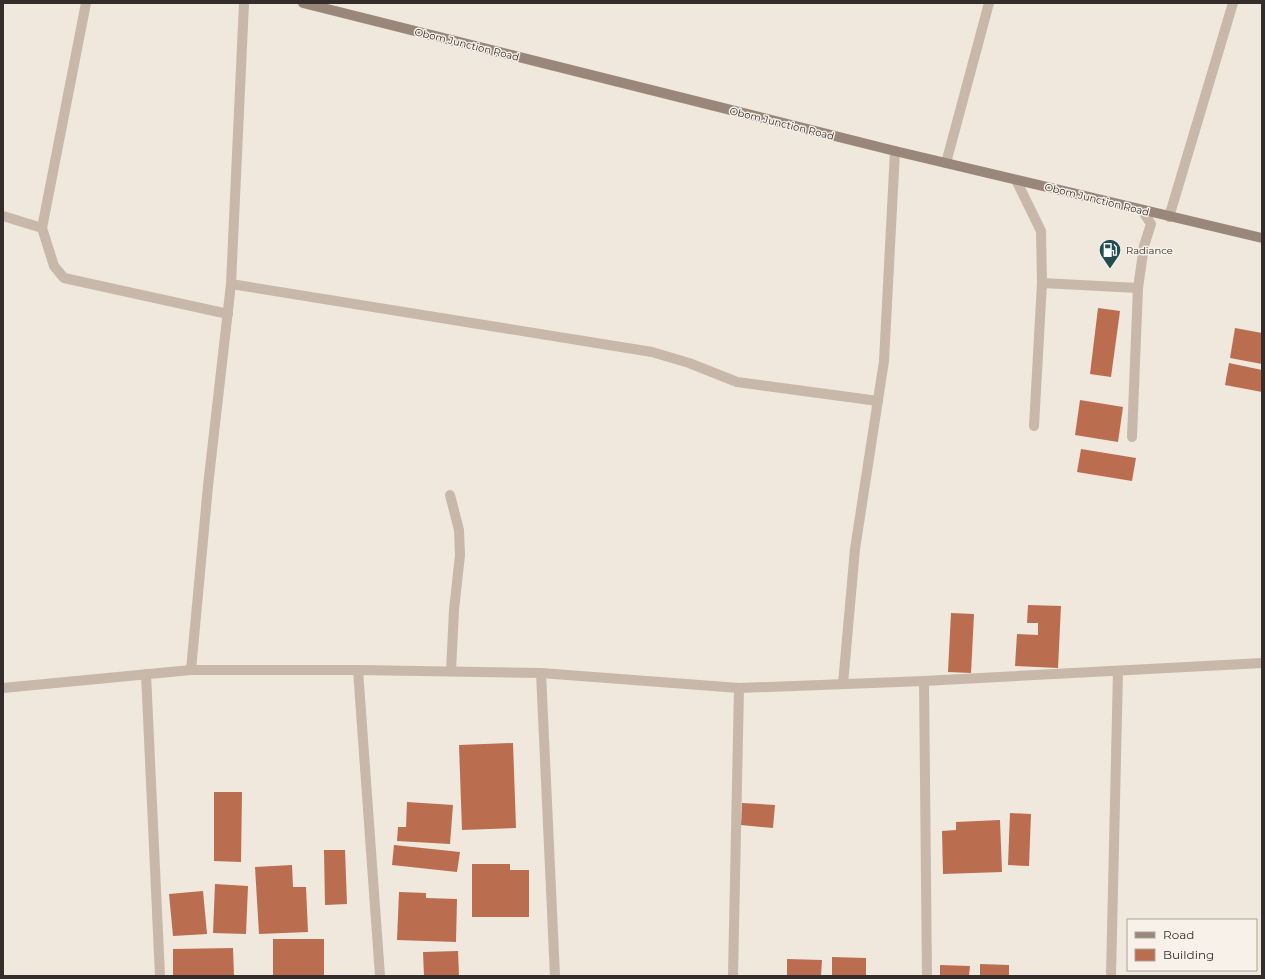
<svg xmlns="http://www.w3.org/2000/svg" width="1265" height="979" font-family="Montserrat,sans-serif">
<rect width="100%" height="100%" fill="#f0e7dd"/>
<g fill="#bb6d4f">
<path d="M1098,308L1120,311L1111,377L1090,374Z"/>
<path d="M1235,328L1262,333V364L1230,358Z"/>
<path d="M1229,363L1262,370V392L1225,385Z"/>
<path d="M1080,400L1123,407L1118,442L1075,435Z"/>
<path d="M1081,449L1136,458L1132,481L1077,472Z"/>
<path d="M1028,605L1061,606L1058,668L1015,666L1017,634L1038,635V623H1027Z"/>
<path d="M951,613L974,614L971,673L948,672Z"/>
<path d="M513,743L516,828L462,830L459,745Z"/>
<path d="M214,792H242L241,862L214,861Z"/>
<path d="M407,802L453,805L450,844L397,841L398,827H406Z"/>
<path d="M742,803L775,805L773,828L741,825Z"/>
<path d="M1010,813L1031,814L1029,866L1008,865Z"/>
<path d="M1000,820L1002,872L943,874L942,831L956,830V822Z"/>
<path d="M394,845L460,852L457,872L392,865Z"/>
<path d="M324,850H345L347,904L325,905Z"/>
<path d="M472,864H510V870H529V917H472Z"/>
<path d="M292,865L293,887H306L308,932L259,934L255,867Z"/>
<path d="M215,884L248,886L246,934L213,933Z"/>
<path d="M203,891L207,934L173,936L169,894Z"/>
<path d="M399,892L426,893V898L457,899L456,942L397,940Z"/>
<rect x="273" y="939" width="51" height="37"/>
<path d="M233,948L234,976H173V949Z"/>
<path d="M458,951L459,976H424L423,952Z"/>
<path d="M832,957L866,958V976H832Z"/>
<path d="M787,959L822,960L821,976H787Z"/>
<path d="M980,964L1009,965V976H980Z"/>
<path d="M940,965L970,966L969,976H940Z"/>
</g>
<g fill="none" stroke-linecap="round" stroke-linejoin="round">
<g stroke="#c7b8aa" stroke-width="10">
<path d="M86,3L42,228L54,266L64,278L228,314"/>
<path d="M1016,180L1041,231L1042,283L1034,426"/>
<path d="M3,216L42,228"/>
<path d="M1042,283L1138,288"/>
<path d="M1132,437L1138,288L1144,246L1151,224L1142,210"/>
</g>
<g stroke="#c7b8aa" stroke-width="10">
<path d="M946,163L989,3"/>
<path d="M1169,217L1233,3"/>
<path d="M231,284L652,352L689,363L737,382L878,401"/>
<path d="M450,495L459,530L460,555L454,610L451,671"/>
<path d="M191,670L208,486L231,284L244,3"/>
<path d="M358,670L380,976"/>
<path d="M541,673L555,976"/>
<path d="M146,674L160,976"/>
<path d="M924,681L927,976"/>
<path d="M843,684L855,549L884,361L895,151"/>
<path d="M3,688L191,670H358L541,673L739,688L924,681L1262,663"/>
<path d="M733,976L739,688"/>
<path d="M1111,976L1118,671"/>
</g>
<path stroke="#9a877b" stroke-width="10" d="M303,3L895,151L1262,238"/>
</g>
<defs>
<g id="fuel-pin" transform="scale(1.15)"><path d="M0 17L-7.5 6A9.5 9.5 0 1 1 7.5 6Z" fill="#224e53" stroke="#f8f1e9"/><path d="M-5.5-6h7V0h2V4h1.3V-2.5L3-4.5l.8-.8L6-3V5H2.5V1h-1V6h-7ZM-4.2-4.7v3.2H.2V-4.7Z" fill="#fff"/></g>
</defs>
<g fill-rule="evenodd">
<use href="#fuel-pin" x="1110" y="250"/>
</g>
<g text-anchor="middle" stroke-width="3" stroke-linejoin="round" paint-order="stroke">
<g font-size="10" fill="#352d29" stroke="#f8f1e9">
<text transform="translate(467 44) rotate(14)" y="4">Obom Junction Road</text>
<text transform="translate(782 123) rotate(14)" y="4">Obom Junction Road</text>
<text transform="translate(1097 199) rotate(14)" y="4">Obom Junction Road</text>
</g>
<g font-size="10" fill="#352d29" stroke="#f8f1e9" text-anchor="start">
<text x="1126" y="254">Radiance</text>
</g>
</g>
<rect width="1265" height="979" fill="none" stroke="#352d29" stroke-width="8"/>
<rect x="1127" y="919" width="130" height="52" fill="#f8f1e9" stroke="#aaa39c"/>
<rect x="1135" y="932" width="20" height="6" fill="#9a877b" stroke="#aaa39c"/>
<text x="1163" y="939" font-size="12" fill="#352d29">Road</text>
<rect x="1135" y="949" width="20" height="12" fill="#bb6d4f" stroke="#aaa39c"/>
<text x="1163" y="959" font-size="12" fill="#352d29">Building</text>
</svg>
